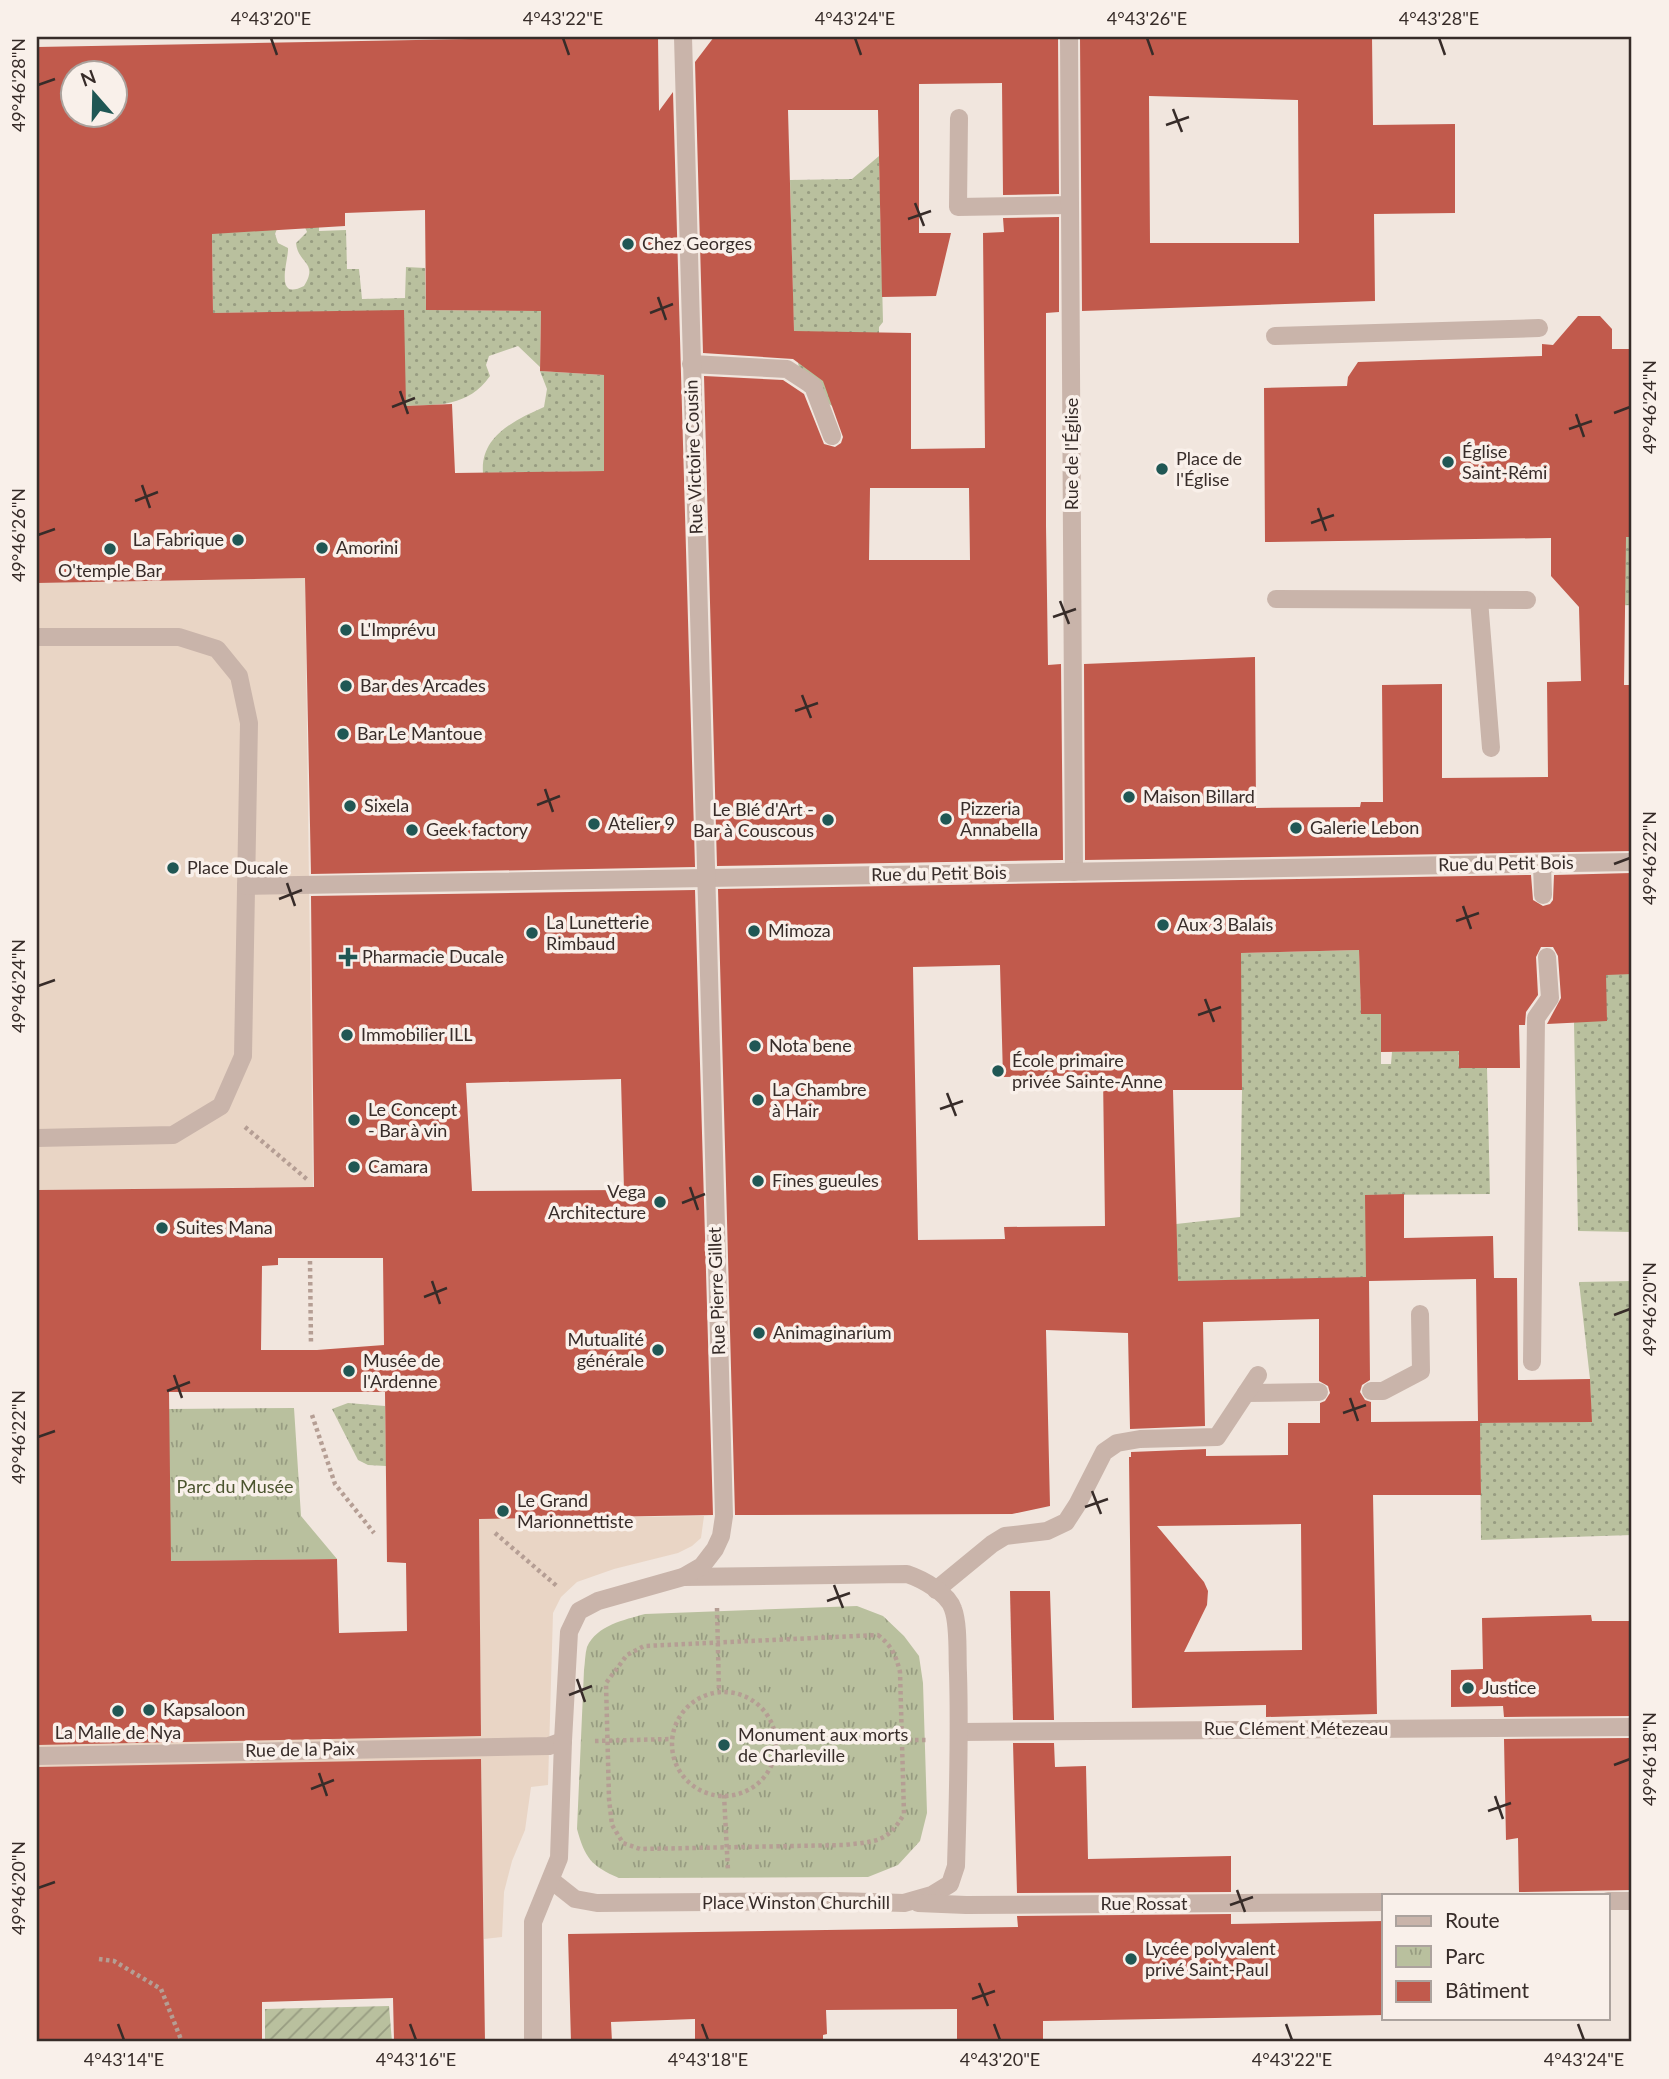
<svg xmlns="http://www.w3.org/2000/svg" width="1669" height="2079" font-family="Lato,sans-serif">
<defs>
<pattern id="grass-dots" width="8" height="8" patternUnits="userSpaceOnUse" patternTransform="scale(1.75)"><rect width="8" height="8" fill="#b9c09e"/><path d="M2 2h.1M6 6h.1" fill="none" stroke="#979c81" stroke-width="1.8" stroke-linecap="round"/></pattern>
<pattern id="park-tufts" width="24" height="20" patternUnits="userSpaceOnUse" patternTransform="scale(1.75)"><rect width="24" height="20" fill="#b9c09e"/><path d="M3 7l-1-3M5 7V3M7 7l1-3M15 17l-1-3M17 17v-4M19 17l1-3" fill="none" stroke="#979c81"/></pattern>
<pattern id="garden-furrows" width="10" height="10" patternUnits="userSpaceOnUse" patternTransform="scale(1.75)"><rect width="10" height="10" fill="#b9c09e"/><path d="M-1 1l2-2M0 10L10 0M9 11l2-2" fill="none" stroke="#979c81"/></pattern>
</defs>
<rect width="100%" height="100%" fill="#f1e6de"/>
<g fill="url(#grass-dots)">
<path d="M879,156L883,322L879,327V342L857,419L804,391L794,344L790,180L852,179Z"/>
<path d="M319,199V231L346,230L347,269H359L362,299L405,298L406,267L425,268L426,310L541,311L540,367L518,346L489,356L486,365L490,376C468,407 438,405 404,406V311L213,313L212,231L280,221L275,234L278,243L288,248C289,259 273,302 304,286C319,262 298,264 296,243L307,232L304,225Z"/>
<path d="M540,371L604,375V471L483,473C480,436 515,420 544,407L547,389Z"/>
<path d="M1626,537H1632V605L1600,606Z"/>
<path d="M1359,950L1361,1014L1389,1013L1390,1049H1381V1064H1391L1392,1052L1434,1051V1010L1458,1009L1459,1067L1487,1068L1490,1194L1366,1195V1278L1146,1282L1176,1224L1240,1217L1242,1090L1240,953Z"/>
<path d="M1606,957L1619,974H1632V1232L1578,1231L1574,1023Z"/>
<path d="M1632,1281V1535L1481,1540L1480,1423L1591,1420L1590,1379L1579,1282Z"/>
<path d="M348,1403L385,1406L386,1466L368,1465L358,1460L332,1409Z"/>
</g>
<g fill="url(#park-tufts)">
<path d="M294,1408L301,1516L337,1559L169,1561V1409Z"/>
<path d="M857,1606L883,1616L904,1636L919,1656L923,1683L927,1813L920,1841L898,1865L868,1877L619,1878C591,1866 585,1858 577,1829L584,1670C585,1663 585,1654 587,1647C597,1625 624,1620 645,1614Z"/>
</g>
<path fill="url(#garden-furrows)" d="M389,2006L392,2042H265V2009Z"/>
<g fill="#e9d5c5">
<path d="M305,578L313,1187L37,1190V583Z"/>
<path d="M704,1516L701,1538L692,1546L678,1553L614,1569L577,1582L561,1597L553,1613L548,1785L531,1787L525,1830L512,1861L504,1892L502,1937L484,1939L481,1772L37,1783V1732L481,1725L478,1519Z"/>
</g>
<g fill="#c15a4c" fill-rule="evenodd">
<path d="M578,37H658L659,111L673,92L695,867L311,874L305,578L37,583V47ZM74,74H116V116H74ZM425,210L426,310L541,311L540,371L604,375V471L455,473L452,404L406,406L404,310L213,313L212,234L345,226V213Z"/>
<path d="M714,37H1058L1059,194L1003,195L1002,83L919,84V233H951L936,296L882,297L878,110H788L794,331L911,333V449L985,448L983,233L1004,232L1003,218L1059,217V312L1046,313V526L1048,665L1061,664L1063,860L717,866L704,376L783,380L804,394L824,444L835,447L841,443L843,437L823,381L793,359L703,353L695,62ZM870,488H969L970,560H869Z"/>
<path d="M1080,37H1372L1373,125L1455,124V213L1374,214L1375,301L1082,311ZM1149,96L1298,100L1299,243H1150Z"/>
<path d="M1578,316H1600L1612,329V349H1632V537H1626L1624,685H1632V851L1085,860L1084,664L1255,657L1256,808L1360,807L1361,802H1383L1382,685L1442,684V778L1548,777L1547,682L1581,681L1579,607L1551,576V538L1265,542L1264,388L1347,386L1348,377L1358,362L1542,356V344L1553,345Z"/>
<path d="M1632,873V974L1606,975L1607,1021L1547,1024L1561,998L1558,956L1553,947H1541L1536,957L1538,995L1526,1012L1525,1025H1519L1520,1068H1459V1051L1381,1052V1014H1361L1359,950L1241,953L1242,1090H1173L1178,1281L1366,1277L1365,1195L1404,1194V1238L1493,1236L1494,1278H1517L1518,1380L1590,1379L1592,1422L1480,1423L1481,1495H1373L1377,1714L1266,1717V1705L1132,1708L1129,1457H1131V1452L1206,1449V1456L1288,1455V1423H1320V1403L1325,1401L1330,1393L1328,1386L1319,1381V1319L1203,1322L1205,1426L1130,1429L1128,1333L1046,1330L1050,1506L1012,1514L735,1515L718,889L1531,875L1533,900L1543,906L1550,904L1553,900L1554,875ZM1000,965L1003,1077L1103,1075L1105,1226L1004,1227L1005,1239L918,1240L913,967ZM1476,1279L1478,1421L1371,1422V1402L1365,1400L1360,1392L1362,1385L1370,1380L1369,1281ZM1301,1524L1302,1650L1184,1652L1207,1605L1208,1591L1204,1582L1157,1526Z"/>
<path d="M695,890L713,1515L479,1519L481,1736L37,1745V1190L314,1187L311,896ZM621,1079L624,1190L472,1191L466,1083ZM278,1258H383L384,1345L317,1350H261L262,1266L278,1265ZM169,1392H385L387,1562L406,1563L407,1631L339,1633L337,1559L171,1561Z"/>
<path d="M1010,1591H1050L1054,1720H1013Z"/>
<path d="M1591,1615L1592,1621H1632V1716L1504,1717L1503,1706L1451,1707V1670L1483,1669L1482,1618Z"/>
<path d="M1632,1738V1890L1519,1892L1518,1838L1506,1840L1504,1739Z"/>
<path d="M1013,1743H1054L1055,1767L1086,1766L1088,1859L1231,1856V1892L1017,1893Z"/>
<path d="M481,1759L485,2042L394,2040L393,1998L262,2002V2042H37V1767Z"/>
<path d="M1231,1914V1924L1384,1921V2015L1043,2021V2042H957V2009L826,2010L827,2034L823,2035V2042H695V2019L611,2022L612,2042H571L568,1934L1018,1927L1017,1916Z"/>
</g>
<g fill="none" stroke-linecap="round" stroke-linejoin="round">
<g stroke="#b59e94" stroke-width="4.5" stroke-dasharray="3.5 3.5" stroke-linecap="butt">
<path d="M245,1127L309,1181"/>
<path d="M310,1261L311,1345"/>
<path d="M312,1415L335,1484L374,1533"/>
<path d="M495,1533L558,1587"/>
<path d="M717,1608L719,1692"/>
<path d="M878,1635C892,1646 896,1656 900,1672L904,1814C887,1843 876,1841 845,1845L640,1849L623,1843L612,1825L609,1799L606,1683L627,1655L644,1646Z"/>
<circle cx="724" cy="1744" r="52"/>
<path d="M775,1739L928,1740"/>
<path d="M595,1741L671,1739"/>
<path d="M724,1795L728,1871"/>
<path d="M99,1959L114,1961L161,1989L182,2042"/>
</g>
<g stroke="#c9b4aa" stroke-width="18">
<path d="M959,118L958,207L1070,205"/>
<path d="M1275,336L1539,328"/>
<path d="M691,364L787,369L813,386L832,436"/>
<path d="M1276,599L1527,600"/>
<path d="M1479,600L1491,748"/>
<path d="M1542,864L1543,895"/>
<path d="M1532,1362L1536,1018L1550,998L1547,957"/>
<path d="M1371,1391H1383L1421,1371L1420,1314"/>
<path d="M1246,1393L1319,1392"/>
<path d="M936,1590L992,1544L1005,1536L1047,1531L1066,1522L1077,1505L1104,1452L1117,1443L1140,1439L1217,1437L1258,1375"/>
</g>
<path stroke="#c9b4aa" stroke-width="18" d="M37,1756L549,1746L563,1741"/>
<g stroke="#c9b4aa" stroke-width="18">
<path d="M1069,37L1074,872"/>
<path d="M37,637H179L217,649L239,676L249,723L243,1056L221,1106L173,1135L37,1138"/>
<path d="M246,886L1632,862"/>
<path d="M960,1732L1632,1727"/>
<path d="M551,1880L575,1899L597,1903L837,1901L904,1903L932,1895L950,1884L956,1866C958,1801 960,1737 958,1673C957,1655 959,1625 953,1609C948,1593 922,1579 907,1574L683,1577"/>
<path d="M1608,1901H1632"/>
<path d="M918,1903L966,1905L1384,1902"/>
<path d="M533,2042V1922L559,1858L563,1741L569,1632L579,1611L598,1601L683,1577L702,1566L715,1549L721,1536L724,1516L683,37"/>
</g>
</g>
<path fill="none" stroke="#372c29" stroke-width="2.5" d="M271,38L277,55M563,38L569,55M855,38L861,55M1147,38L1153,55M1439,38L1445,55M38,85L55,79M1173,109L1182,132M1166,125L1189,117M915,203L924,226M908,219L931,211M658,297L666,320M650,313L673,304M400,391L408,414M392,407L415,398M1614,413L1630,407M1576,414L1584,437M1569,429L1592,421M142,485L150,508M135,501L158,492M1318,508L1326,531M1311,523L1334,515M38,535L55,529M1060,601L1069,624M1053,617L1076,609M802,695L811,718M795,711L818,703M545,789L553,812M537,805L560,796M1614,864L1630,858M287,883L295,906M279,899L302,890M1463,906L1471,929M1456,921L1479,913M38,986L55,980M1205,999L1214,1022M1198,1015L1221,1007M947,1093L956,1116M940,1109L963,1101M690,1187L698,1210M682,1203L705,1194M432,1281L440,1304M424,1297L447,1288M1614,1315L1630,1309M174,1375L182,1398M167,1391L190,1382M1350,1398L1358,1421M1343,1413L1366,1405M38,1437L55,1431M1092,1491L1101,1514M1085,1507L1108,1499M834,1585L843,1608M827,1601L850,1593M577,1679L585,1702M569,1695L592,1686M1614,1765L1630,1759M319,1773L327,1796M311,1789L334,1780M1495,1796L1503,1819M1488,1811L1511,1803M38,1888L55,1882M1237,1890L1245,1912M1230,1905L1253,1897M979,1983L988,2006M972,1999L995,1991M118,2024L124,2040M410,2024L416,2040M702,2024L708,2040M994,2024L1000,2040M1286,2024L1292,2040M1578,2024L1584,2040"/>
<g fill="#205754" stroke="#f9f0ea" stroke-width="2.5">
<circle cx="628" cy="244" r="7"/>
<circle cx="1448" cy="462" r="7"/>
<circle cx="1162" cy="469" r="7"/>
<circle cx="238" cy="540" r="7"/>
<circle cx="322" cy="548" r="7"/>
<circle cx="110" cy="549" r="7"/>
<circle cx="346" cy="630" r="7"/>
<circle cx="346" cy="686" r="7"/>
<circle cx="343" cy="734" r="7"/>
<circle cx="1129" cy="797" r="7"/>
<circle cx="350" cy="806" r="7"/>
<circle cx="946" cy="819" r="7"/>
<circle cx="828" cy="820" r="7"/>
<circle cx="594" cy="824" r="7"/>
<circle cx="1296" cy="828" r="7"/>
<circle cx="412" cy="830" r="7"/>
<circle cx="173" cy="868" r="7"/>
<circle cx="1163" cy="925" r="7"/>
<circle cx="754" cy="931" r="7"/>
<circle cx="532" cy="933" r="7"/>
<path d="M344.5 946.5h7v7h7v7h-7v7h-7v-7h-7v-7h7z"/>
<circle cx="347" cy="1035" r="7"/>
<circle cx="755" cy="1046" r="7"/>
<circle cx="998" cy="1071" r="7"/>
<circle cx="758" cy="1100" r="7"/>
<circle cx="354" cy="1120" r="7"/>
<circle cx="354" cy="1167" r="7"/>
<circle cx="758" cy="1181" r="7"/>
<circle cx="660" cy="1202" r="7"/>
<circle cx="162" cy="1228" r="7"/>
<circle cx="759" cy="1333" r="7"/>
<circle cx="658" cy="1350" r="7"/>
<circle cx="349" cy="1371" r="7"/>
<circle cx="503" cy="1511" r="7"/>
<circle cx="1468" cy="1688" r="7"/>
<circle cx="149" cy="1710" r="7"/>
<circle cx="118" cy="1711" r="7"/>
<circle cx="724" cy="1745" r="7"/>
<circle cx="1131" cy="1959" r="7"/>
</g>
<g text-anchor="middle" stroke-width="7" stroke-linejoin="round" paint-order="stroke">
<g font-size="18" fill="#372c29" stroke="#f9f0ea" text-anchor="start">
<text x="642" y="250">Chez Georges</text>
<text x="1462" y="458">Église<tspan x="1462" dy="21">Saint-Rémi</tspan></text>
<text x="1176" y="465">Place de<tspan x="1176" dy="21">l'Église</tspan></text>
<text x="224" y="546" text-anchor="end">La Fabrique</text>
<text x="336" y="554">Amorini</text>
<text x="110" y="577" text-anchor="middle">O'temple Bar</text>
<text x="360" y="636">L'Imprévu</text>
<text x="360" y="692">Bar des Arcades</text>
<text x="357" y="740">Bar Le Mantoue</text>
<text x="1143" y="803">Maison Billard</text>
<text x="364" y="812">Sixela</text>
<text x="960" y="815">Pizzeria<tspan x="960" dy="21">Annabella</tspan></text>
<text x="814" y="816" text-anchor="end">Le Blé d'Art -<tspan x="814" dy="21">Bar à Couscous</tspan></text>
<text x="608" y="830">Atelier 9</text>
<text x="1310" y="834">Galerie Lebon</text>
<text x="426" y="836">Geek factory</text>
<text x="187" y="874">Place Ducale</text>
<text x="546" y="929">La Lunetterie<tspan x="546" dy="21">Rimbaud</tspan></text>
<text x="1177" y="931">Aux 3 Balais</text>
<text x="768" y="937">Mimoza</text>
<text x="362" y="963">Pharmacie Ducale</text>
<text x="361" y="1041">Immobilier ILL</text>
<text x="769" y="1052">Nota bene</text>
<text x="1012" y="1067">École primaire<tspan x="1012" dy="21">privée Sainte-Anne</tspan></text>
<text x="772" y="1096">La Chambre<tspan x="772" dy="21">à Hair</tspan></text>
<text x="368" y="1116">Le Concept<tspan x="368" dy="21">- Bar à vin</tspan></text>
<text x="368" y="1173">Camara</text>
<text x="772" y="1187">Fines gueules</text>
<text x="646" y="1198" text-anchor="end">Vega<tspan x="646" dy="21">Architecture</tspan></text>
<text x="176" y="1234">Suites Mana</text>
<text x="773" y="1339">Animaginarium</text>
<text x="644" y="1346" text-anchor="end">Mutualité<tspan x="644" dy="21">générale</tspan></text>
<text x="363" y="1367">Musée de<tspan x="363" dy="21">l'Ardenne</tspan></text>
<text x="517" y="1507">Le Grand<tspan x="517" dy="21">Marionnettiste</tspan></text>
<text x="1482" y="1694">Justice</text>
<text x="163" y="1716">Kapsaloon</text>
<text x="118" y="1739" text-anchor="middle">La Malle de Nya</text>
<text x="738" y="1741">Monument aux morts<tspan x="738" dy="21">de Charleville</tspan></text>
<text x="1145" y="1955">Lycée polyvalent<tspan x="1145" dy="21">privé Saint-Paul</tspan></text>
</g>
<g font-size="18" fill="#372c29" stroke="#f9f0ea">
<text transform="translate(1072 454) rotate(-90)" y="6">Rue de l'Église</text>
<text transform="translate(694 457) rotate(-92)" y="6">Rue Victoire Cousin</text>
<text transform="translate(1506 864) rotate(-1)" y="6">Rue du Petit Bois</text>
<text transform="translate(939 874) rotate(-1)" y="6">Rue du Petit Bois</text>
<text transform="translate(717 1291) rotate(-92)" y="6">Rue Pierre Gillet</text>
<text x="1296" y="1735">Rue Clément Métezeau</text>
<text transform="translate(300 1750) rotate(-1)" y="6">Rue de la Paix</text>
<text x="796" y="1909">Place Winston Churchill</text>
<text x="1144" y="1910">Rue Rossat</text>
</g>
<g font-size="18" fill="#4b542e" stroke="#f9f0ea">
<text x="235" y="1493">Parc du Musée</text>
</g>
</g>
<rect width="1669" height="2079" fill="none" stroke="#f9f0ea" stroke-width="77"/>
<rect x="1382" y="1894" width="228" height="126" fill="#f9f0ea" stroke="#aba29d" stroke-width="2"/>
<rect x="1396" y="1916" width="35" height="10" fill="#c9b4aa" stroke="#aba29d" stroke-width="2"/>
<text x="1445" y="1928" font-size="21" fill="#372c29">Route</text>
<rect x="1396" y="1946" width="35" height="21" fill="url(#park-tufts)" stroke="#aba29d" stroke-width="2"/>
<text x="1445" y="1964" font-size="21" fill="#372c29">Parc</text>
<rect x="1396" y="1981" width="35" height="21" fill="#c15a4c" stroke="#aba29d" stroke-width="2"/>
<text x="1445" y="1998" font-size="21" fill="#372c29">Bâtiment</text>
<g transform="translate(94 94) rotate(340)"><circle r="33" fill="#f9f0ea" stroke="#aba29d" stroke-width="2"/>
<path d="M0-5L12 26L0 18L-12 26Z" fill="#205754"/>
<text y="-10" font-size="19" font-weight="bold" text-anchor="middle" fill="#372c29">N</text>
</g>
<rect x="38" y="38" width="1592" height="2002" fill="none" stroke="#372c29" stroke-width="2.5"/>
<g font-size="18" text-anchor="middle" fill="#372c29">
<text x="271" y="25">4°43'20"E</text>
<text x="563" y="25">4°43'22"E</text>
<text x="855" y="25">4°43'24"E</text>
<text x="1147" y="25">4°43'26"E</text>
<text x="1439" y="25">4°43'28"E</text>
<text transform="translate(19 85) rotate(-90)" y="6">49°46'28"N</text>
<text transform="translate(1650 407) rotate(-90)" y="6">49°46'24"N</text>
<text transform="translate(19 535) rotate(-90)" y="6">49°46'26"N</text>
<text transform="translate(1650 858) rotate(-90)" y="6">49°46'22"N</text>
<text transform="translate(19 986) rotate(-90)" y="6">49°46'24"N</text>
<text transform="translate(1650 1309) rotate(-90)" y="6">49°46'20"N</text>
<text transform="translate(19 1437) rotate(-90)" y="6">49°46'22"N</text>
<text transform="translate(1650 1759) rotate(-90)" y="6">49°46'18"N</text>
<text transform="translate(19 1888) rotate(-90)" y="6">49°46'20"N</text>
<text x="124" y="2066">4°43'14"E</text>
<text x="416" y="2066">4°43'16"E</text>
<text x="708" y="2066">4°43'18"E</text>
<text x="1000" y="2066">4°43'20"E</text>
<text x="1292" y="2066">4°43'22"E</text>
<text x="1584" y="2066">4°43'24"E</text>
</g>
</svg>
